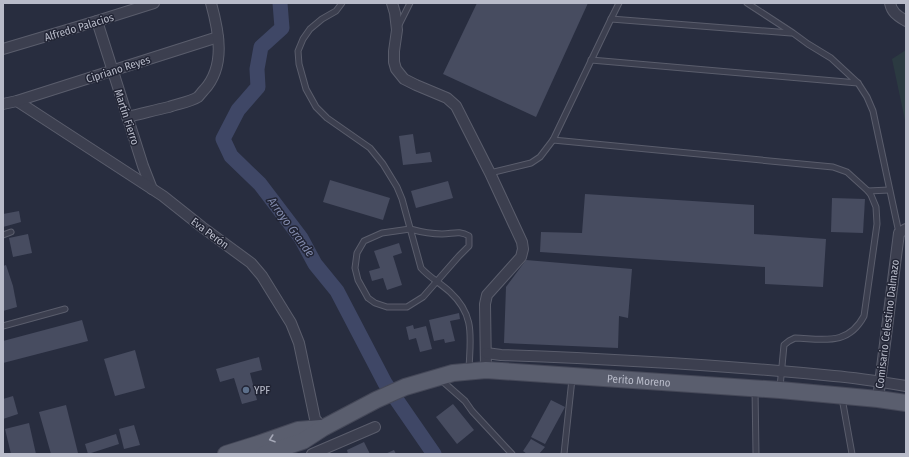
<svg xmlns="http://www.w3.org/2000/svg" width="909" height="457" font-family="'Fira Sans Condensed',sans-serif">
<rect width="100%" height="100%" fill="#282d3f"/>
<path fill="#2b3a41" d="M906,50V125L892,59Z"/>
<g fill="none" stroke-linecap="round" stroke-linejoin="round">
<path stroke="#3f4766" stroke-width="15" d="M280,3L282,28L261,47L257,69L258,87L238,110L223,139L231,156L260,184L301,238L315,264L337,291L385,383L434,454"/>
</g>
<g fill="#474c60">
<path d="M477,3H588L536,117L443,74Z"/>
<path d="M413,134L416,154L430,152L432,162L403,165L399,136Z"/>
<path d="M330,180L390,198L383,220L323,202Z"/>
<path d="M448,181L453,198L416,208L411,191Z"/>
<path d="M585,194L754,205V234L826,239L823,287L765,284V267L540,252L541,232L582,233Z"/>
<path d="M832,198L865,199L863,233L831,232Z"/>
<path d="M19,211L21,222L3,227V214Z"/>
<path d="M28,234L32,253L13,257L9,238Z"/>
<path d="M399,243L402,253L393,256L402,285L387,290L383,278L372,281L369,271L380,268L374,251Z"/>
<path d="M526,260L632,269L628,318L619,316L618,348L504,343L506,287Z"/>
<path d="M6,265L13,286L17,307L3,311V266Z"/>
<path d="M459,313L460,319L450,321L455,341L445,343L444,339L434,341L429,320Z"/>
<path d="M82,320L88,341L3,363V341Z"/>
<path d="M413,325L414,329L426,326L432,349L420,352L416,338L409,340L406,327Z"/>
<path d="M135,350L145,388L115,396L104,359Z"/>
<path d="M259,357L262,370L250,373L257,400L242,404L234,378L220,382L216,369Z"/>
<path d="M13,396L18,414L3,419V399Z"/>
<path d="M551,400L565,407L545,444L531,437Z"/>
<path d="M453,404L474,430L457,444L436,417Z"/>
<path d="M66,405L78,453L74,454H51L39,412Z"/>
<path d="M29,423L36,454H11L5,429Z"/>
<path d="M134,425L140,445L124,449L119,429Z"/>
<path d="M116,434L119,444L88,454L85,444Z"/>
<path d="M531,439L545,447L539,454H527L523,451Z"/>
<path d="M364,442L370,454H348L347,450Z"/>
<path d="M394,450L396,454H385Z"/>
</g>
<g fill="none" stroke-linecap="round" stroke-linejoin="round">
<g stroke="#5a5d6c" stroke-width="7">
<g id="lane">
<path d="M342,3L336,11L322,19L310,29L303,39L298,51L299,64L306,89L316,107L327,118L370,148L383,164L397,187L402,199L421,268C429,277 440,283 450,292C476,316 470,338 469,370"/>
<path d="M747,3L793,33L808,44L831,58L858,83L867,97L873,111L899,233"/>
<path d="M611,19L791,33"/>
<path d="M398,27L410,3"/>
<path d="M591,60L858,83"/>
<path d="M553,140L833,167L847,172L868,191L889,190"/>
<path d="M490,173L531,163L540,157L553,140L611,19L619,3"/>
<path d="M410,229C421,232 431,234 442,234C453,234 459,230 469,236V246L459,256L423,297L407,307H387L375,303L368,298L358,280L355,268L357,253L364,241L382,233Z"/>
<path d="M3,235L11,232"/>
<path d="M3,326L65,309"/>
<path d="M440,379L465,401L472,411L512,454"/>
<path d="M780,387L784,345L789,341L795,338C824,339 848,346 864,316L877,224L876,207L871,195L868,191"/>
<path d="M755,389L756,454"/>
<path d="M842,398L852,454"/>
<path d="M564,454L572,379"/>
</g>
</g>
<g stroke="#5a5d6c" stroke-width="12">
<g id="street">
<path d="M392,3L395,13L397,30L394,51V62L396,69L404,79L416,85L447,98L456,106L490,173L522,242L523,249L521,257L487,295L485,304L486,370"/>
<path d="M890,3C892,13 898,16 906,21"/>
<path d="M97,21L143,166L152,189"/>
<path d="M3,49L97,21L154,3"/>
<path d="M17,101L163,196L202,227L251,263L262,276L291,323L299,343L315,419L323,428"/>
<path d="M3,104L17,101L218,37"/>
<path d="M127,117C141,114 155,110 169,107C177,104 190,102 198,97C200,95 202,92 204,90C226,66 219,32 211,3"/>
<path d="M486,353L501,355C612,359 723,365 834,376C858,378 882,382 906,386"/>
<path d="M878,399L899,233L906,229"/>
<path d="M312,454L375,427"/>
</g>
</g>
<g stroke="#454858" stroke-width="18">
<g id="primary">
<path d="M226,454L258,444L298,430L321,428"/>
<path id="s1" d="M264,454L303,441L323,428L376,400L405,387L453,373L486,370L780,390L878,399L906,403"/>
</g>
</g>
<use href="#lane" stroke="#3c3f4f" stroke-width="5"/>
<use href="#street" stroke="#3c3f4f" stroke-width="10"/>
<use href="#primary" stroke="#5a5e6e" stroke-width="16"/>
</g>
<defs><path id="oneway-chevron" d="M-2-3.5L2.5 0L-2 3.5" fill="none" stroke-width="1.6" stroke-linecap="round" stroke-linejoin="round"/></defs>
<use stroke="#a5a8b7" href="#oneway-chevron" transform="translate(272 439) rotate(161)"/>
<circle fill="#5c6f8a" stroke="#212434" stroke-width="1.5" cx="246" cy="390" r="4"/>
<g text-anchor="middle" stroke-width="3" stroke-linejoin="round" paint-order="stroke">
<g font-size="11" fill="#b8bbc9" stroke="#212434">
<text transform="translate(79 27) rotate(-17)" y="4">Alfredo Palacios</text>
<text transform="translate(118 69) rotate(-18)" y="4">Cipriano Reyes</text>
<text transform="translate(127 117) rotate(72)" y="4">Martín Fierro</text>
<text transform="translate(210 233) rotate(37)" y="4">Eva Perón</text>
<text transform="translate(887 324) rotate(-83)" y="4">Comisario Celestino Dalmazo</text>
<text dy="4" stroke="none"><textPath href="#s1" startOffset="393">Perito Moreno</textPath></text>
</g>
<g font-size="11" fill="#b8bbc9" stroke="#212434" text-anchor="start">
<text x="254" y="394">YPF</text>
</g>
<g font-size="12" font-style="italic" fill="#838cae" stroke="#212434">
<text transform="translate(291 227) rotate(54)" y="4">Arroyo Grande</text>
</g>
</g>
<rect width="909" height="457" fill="none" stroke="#b8bbc9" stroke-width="8"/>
</svg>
